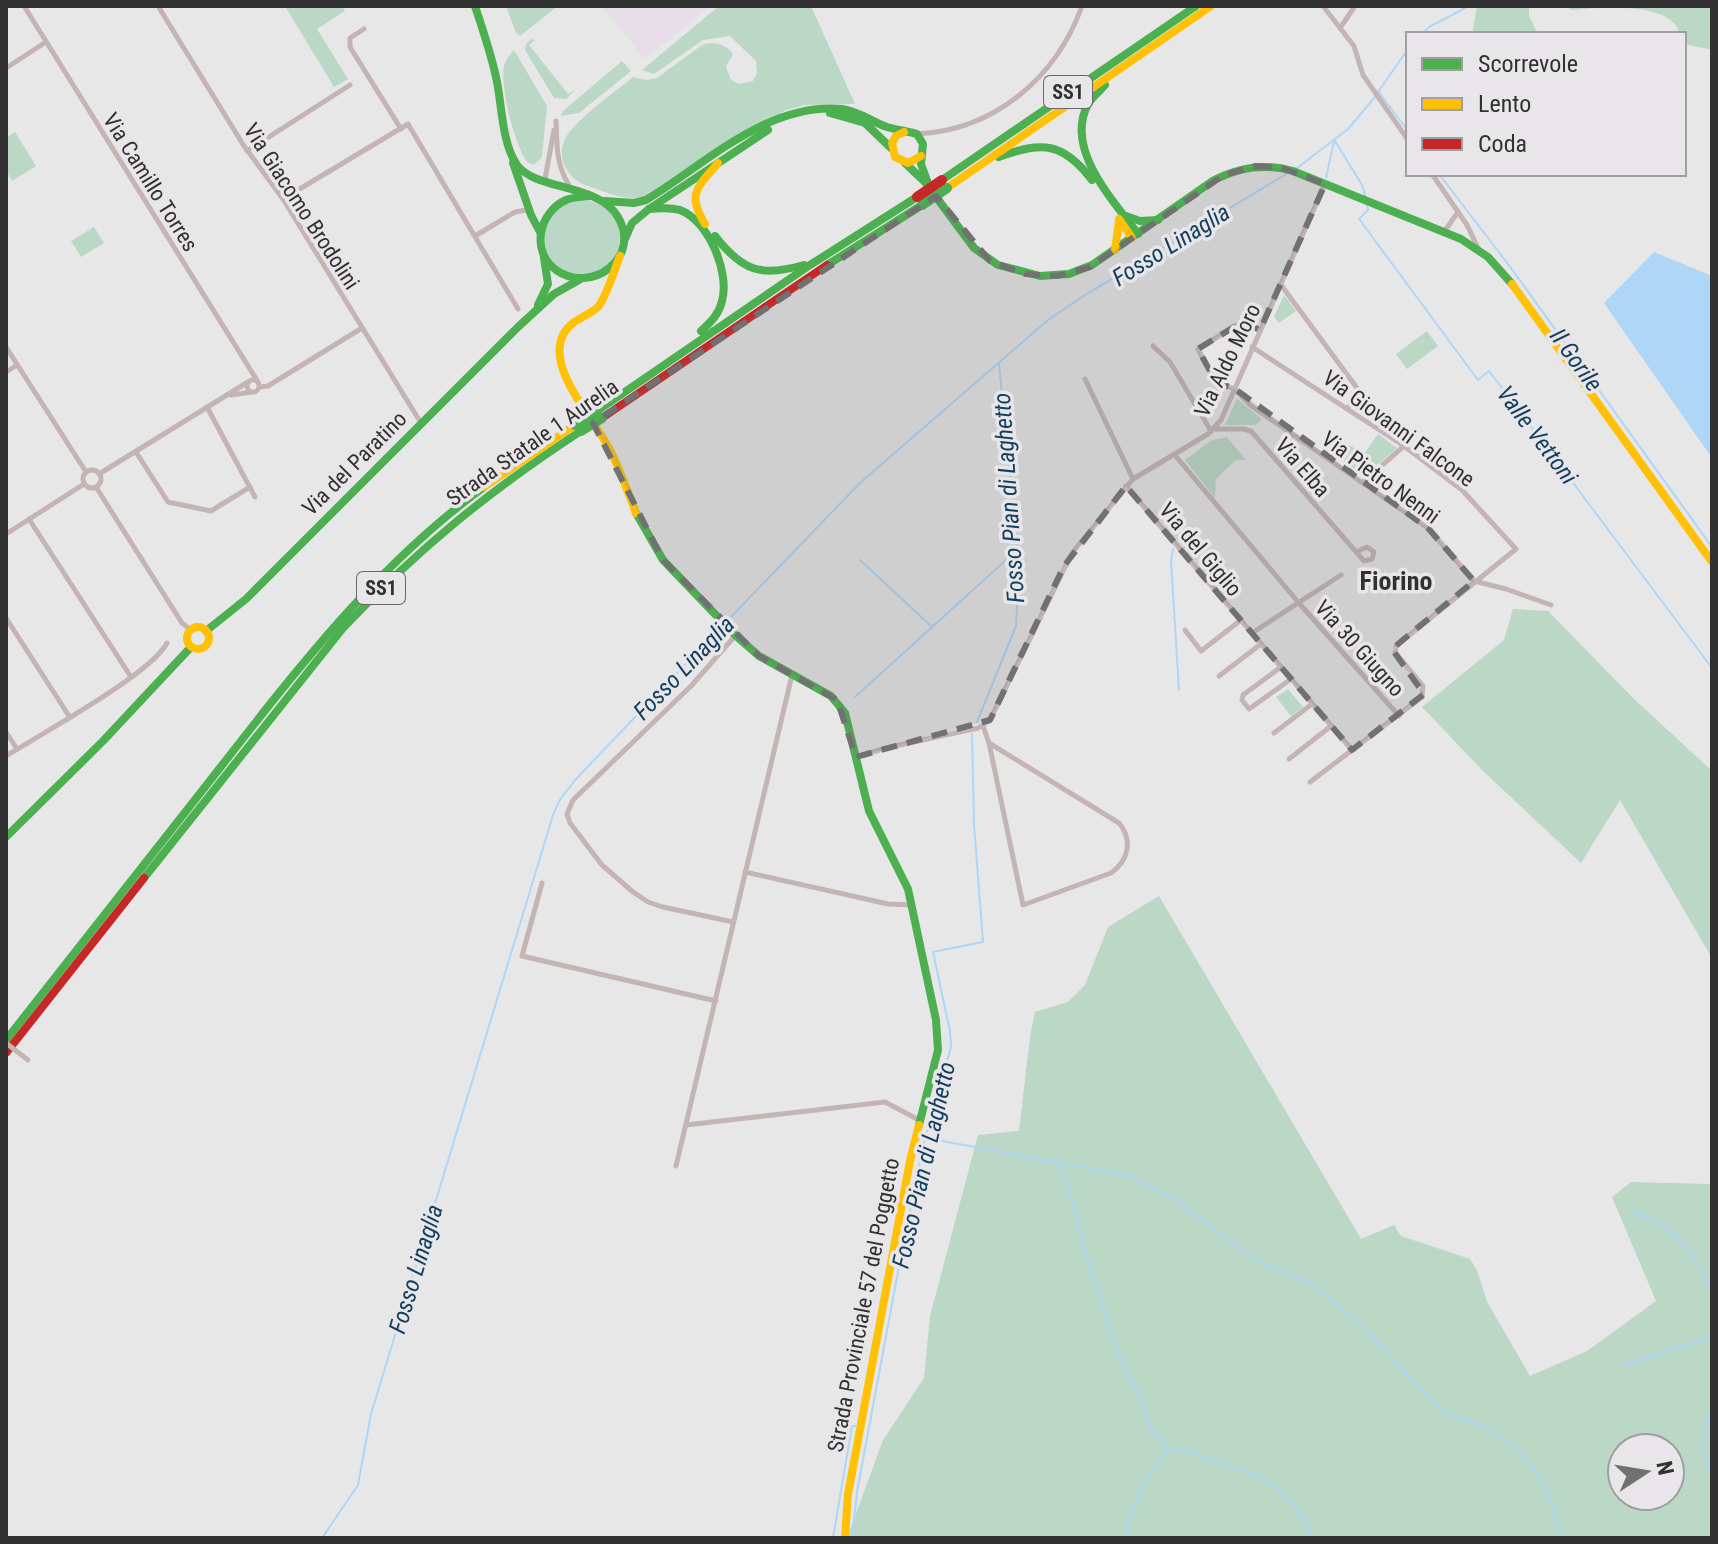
<svg xmlns="http://www.w3.org/2000/svg" width="1718" height="1544" font-family="'Roboto Condensed',sans-serif">
<rect width="100%" height="100%" fill="#e8e7e8"/>
<path fill="#e7dee9" d="M601,6H711L645,59Z"/>
<g fill="#bad8c5" fill-rule="evenodd">
<path d="M285,6H342L345,11L317,29L348,79L334,87Z"/>
<path d="M506,6H558L520,36L516,33Z"/>
<path d="M719,6H811L855,104L805,105L786,110L645,197C623,201 606,192 585,185C562,176 554,149 571,130C588,110 613,94 633,77L647,80L657,78L702,45C713,41 726,44 733,54L726,67L731,80L739,84L753,81L757,73L756,61L730,36L703,40L654,74L642,70Z"/>
<path d="M1477,6H1529V16L1538,34H1508L1500,31V34H1472Z"/>
<path d="M1565,6H1712V50L1684,44V34H1680C1671,0 1598,8 1572,10Z"/>
<path d="M532,39L535,40L529,45L568,94L575,90L566,99L554,98L525,50L526,44Z"/>
<path d="M514,50L547,106L542,157L534,165L527,162C514,144 500,86 504,66C505,60 509,56 514,50Z"/>
<path d="M622,61L631,71L579,113L561,116L563,111Z"/>
<path d="M15,132L36,166L12,181L6,170V138Z"/>
<circle cx="582" cy="238" r="38"/>
<path d="M94,227L104,243L81,257L71,241Z"/>
<path d="M1284,295L1296,311L1279,323L1274,317Z"/>
<path d="M1427,331L1438,346L1407,369L1396,354Z"/>
<path d="M1237,399L1262,419L1256,425H1225Z"/>
<path d="M1378,434L1397,448L1364,476L1341,459L1349,445L1364,454Z"/>
<path d="M1227,437L1246,460H1236L1216,479L1215,498L1185,460L1212,440Z"/>
<path d="M1513,609L1548,611L1634,699L1710,769L1712,958L1620,800L1581,863L1482,770L1422,707L1504,640Z"/>
<path d="M1288,689L1303,707L1291,716L1276,697Z"/>
<path d="M1159,896L1361,1239L1394,1225L1401,1236L1470,1259L1477,1270L1487,1302L1530,1376L1587,1351L1656,1301L1612,1197L1631,1182L1712,1184V1538H847L883,1440L924,1378L930,1316L978,1135L1019,1131L1030,1037L1035,1012L1068,1002L1085,985L1108,927ZM1622,1448H1670V1496H1622Z"/>
</g>
<path fill="#add6f7" d="M1654,252L1712,276V458L1604,303Z"/>
<g fill="none" stroke-linecap="round" stroke-linejoin="round">
<g stroke="#add6f7" stroke-width="2">
<path d="M1422,34L1429,27L1469,6"/>
<path d="M1378,91L1408,131"/>
<path d="M1378,92L1408,49"/>
<path d="M1335,141L1362,185L1366,198"/>
<path d="M1297,168L1348,129L1375,97"/>
<path d="M1439,174L1511,268L1712,547"/>
<path d="M1326,178L1334,141"/>
<path d="M1367,204L1368,210L1359,219L1478,380L1489,371L1712,668"/>
<path d="M1173,549L1171,561L1179,690"/>
<path d="M860,560L931,626"/>
<path d="M728,620L861,482L1048,320L1085,295L1288,173"/>
<path d="M855,697L1017,550"/>
<path d="M977,722L1016,626L1019,570L999,363"/>
<path d="M926,1138L1126,1175L1175,1199L1245,1253L1267,1266L1310,1283L1362,1326L1429,1398L1445,1412L1480,1425L1515,1446L1537,1473L1550,1498L1561,1538"/>
<path d="M1055,1161L1069,1187L1083,1246L1119,1355L1141,1399L1151,1429L1168,1449C1188,1448 1194,1454 1211,1460C1260,1476 1292,1485 1312,1538"/>
<path d="M1633,1211C1680,1231 1688,1247 1712,1289"/>
<path d="M1621,1366L1712,1337"/>
<path d="M1712,1405C1702,1436 1697,1446 1712,1476"/>
<path d="M322,1538L358,1485L371,1414L554,812L561,798L576,779L723,625"/>
<path d="M833,1538L852,1426H855"/>
<path d="M852,1538L857,1492L903,1245L925,1138L951,1047L950,1031L933,952L983,942L974,825L972,734"/>
<path d="M1126,1538C1130,1506 1147,1474 1168,1450"/>
</g>
<g stroke="#c5b4b4" stroke-width="5">
<path d="M24,6L258,382"/>
<path d="M158,6L244,146L283,199L421,423"/>
<path d="M1323,6L1354,46L1363,75L1408,140"/>
<path d="M1340,28L1355,6"/>
<path d="M364,29L350,38V47L401,129"/>
<path d="M6,68L46,42"/>
<path d="M556,121C557,145 556,165 569,185"/>
<path d="M917,134C995,130 1056,78 1082,6"/>
<path d="M247,151L350,85"/>
<path d="M1432,174L1467,225L1479,250"/>
<path d="M545,179L554,130"/>
<path d="M283,199L408,124L518,309"/>
<path d="M1444,232L1458,212"/>
<path d="M475,236L515,212L526,210L529,213"/>
<path d="M1281,285L1357,388L1359,398L1347,408"/>
<path d="M1260,330L1242,322L1198,349L1216,382L1235,389L1250,405L1428,528L1474,581L1506,589L1551,605"/>
<path d="M1153,346L1170,362L1211,431"/>
<path d="M6,347L86,472"/>
<path d="M1252,347L1404,446L1462,490L1516,549L1396,646L1395,652L1423,686L1422,697L1310,782"/>
<path d="M6,372L17,365"/>
<path d="M1085,379L1133,479"/>
<circle cx="253" cy="386" r="6"/>
<path d="M260,387L268,386L362,328"/>
<path d="M231,395L252,392"/>
<path d="M207,407L255,497"/>
<path d="M1215,429H1243L1251,431L1364,561L1372,559L1374,552L1367,547L1356,552"/>
<path d="M136,452L168,502L211,511L250,487"/>
<path d="M1174,454L1298,602L1399,716"/>
<circle cx="92" cy="479" r="9"/>
<path d="M99,474L248,382"/>
<path d="M1363,482L1404,446"/>
<path d="M1126,486L1352,750"/>
<path d="M96,487L182,623L191,630"/>
<path d="M29,519L131,677"/>
<path d="M6,534L84,484"/>
<path d="M6,618L69,716"/>
<path d="M1185,630L1201,651L1241,620"/>
<path d="M1252,633L1341,575"/>
<path d="M1281,667L1243,695L1242,700L1249,709L1291,679"/>
<path d="M1219,676L1261,644"/>
<path d="M983,726L989,743L1023,905L1111,873C1129,860 1133,840 1119,823L989,743"/>
<path d="M6,732L17,749"/>
<path d="M1274,733L1312,704"/>
<path d="M6,756C41,734 151,674 167,643"/>
<path d="M856,757L886,748L978,728L990,720L1072,553L1133,479L1208,434L1221,420L1325,184"/>
<path d="M1289,759L1331,726"/>
<path d="M745,872L888,904L912,905"/>
<path d="M542,883L522,956L716,1001"/>
<path d="M733,922L663,907L648,902L633,892L602,865L570,823L567,814L573,800L691,686L735,636"/>
<path d="M686,1125L885,1102L919,1120"/>
<path d="M676,1166L792,675"/>
</g>
<g stroke="#4caf50" stroke-width="8">
<path d="M475,6C483,31 492,56 497,82C502,107 502,143 517,165C536,191 598,183 618,217C642,258 591,295 556,270C530,251 539,212 566,200C573,197 582,197 590,196"/>
<path d="M1105,85C1100,91 1092,97 1088,104C1064,149 1113,200 1138,234"/>
<path d="M830,113L865,123L891,148"/>
<path d="M999,157C1042,141 1063,142 1092,180"/>
<path d="M513,163L531,215L540,232"/>
<path d="M905,163L925,182L974,248L998,265L1040,276L1069,274L1092,265L1214,180C1241,167 1264,163 1293,171L1461,239L1488,257L1512,284"/>
<path d="M942,180L1196,6"/>
<path d="M605,201L634,203L646,200C706,164 767,102 842,109C859,111 872,122 887,127C897,130 907,131 917,134L923,144L921,164L929,186"/>
<path d="M649,209C659,208 670,207 680,210C709,221 730,273 722,301C719,314 711,322 701,331"/>
<path d="M1126,216L1140,221L1158,220"/>
<path d="M715,236C743,272 762,277 804,265"/>
<path d="M625,239L632,223L649,209L768,130"/>
<path d="M827,265L922,205"/>
<path d="M538,305L548,284L544,258"/>
<path d="M597,411L810,265L917,197"/>
<path d="M636,513L663,560L735,635L759,656L831,696L845,713L869,811L908,889L936,1020L938,1050L919,1125"/>
<path d="M206,631L246,599L518,327L554,294L579,280"/>
<path d="M6,837L103,741L191,647"/>
<path d="M144,878L343,628C419,548 489,491 581,431"/>
<path d="M6,1040C76,951 146,862 216,773C297,669 377,565 484,487"/>
</g>
<g stroke="#ffc107" stroke-width="8">
<path d="M904,132L896,136L892,143L895,157L908,163L921,156"/>
<path d="M947,188L1211,6"/>
<path d="M1119,219L1132,238"/>
<path d="M705,224C686,193 698,187 718,163"/>
<path d="M1115,250L1119,221"/>
<path d="M620,256C615,268 606,298 598,307C587,317 572,319 564,333C544,367 595,420 610,450C620,470 628,492 636,513"/>
<path d="M1512,284L1712,562"/>
<path d="M484,487L575,425"/>
<circle cx="198" cy="638" r="11"/>
<path d="M845,1538L848,1494L910,1161L919,1125"/>
</g>
<g stroke="#c62828" stroke-width="8">
<path d="M602,418L827,265"/>
<path d="M6,1053L144,878"/>
</g>
<path stroke="#c5b4b4" stroke-width="5" d="M6,1043L28,1060"/>
<g stroke="#4caf50" stroke-width="10">
<path d="M922,205L947,188"/>
<path d="M575,425L597,411"/>
<path d="M581,431L602,418"/>
</g>
<path stroke="#c62828" stroke-width="10" d="M917,197L942,180"/>
</g>
<path fill="#727172" fill-opacity="0.2" stroke="#727172" stroke-width="6" stroke-dasharray="16 10" stroke-linejoin="round" d="M1256,166L1282,168L1325,184L1260,330L1242,322L1198,349L1216,382L1235,389L1428,528L1474,581L1392,649L1424,694L1352,750L1126,486L1064,566L990,720L856,757L837,700L759,656L663,560L593,423L936,196L990,261L1025,274L1057,276L1090,267L1224,175Z"/>
<g text-anchor="middle" stroke-width="7" stroke-linejoin="round" paint-order="stroke">
<g fill="#e9e6e9" stroke="#696769" stroke-width="2">
<rect x="1044" y="76" width="48" height="32" rx="6"/>
<rect x="357" y="572" width="48" height="32" rx="6"/>
</g>
<g font-size="20" font-weight="bold" fill="#323132">
<text x="1068" y="99">SS1</text>
<text x="381" y="595">SS1</text>
</g>
<g font-size="22" fill="#323132" stroke="#e9e6e9">
<text transform="translate(151 182) rotate(58)" y="8">Via Camillo Torres</text>
<text transform="translate(302 206) rotate(57)" y="8">Via Giacomo Brodolini</text>
<text transform="translate(1227 360) rotate(-64)" y="8">Via Aldo Moro</text>
<text transform="translate(1399 428) rotate(36)" y="8">Via Giovanni Falcone</text>
<text transform="translate(532 442) rotate(-35)" y="8">Strada Statale 1 Aurelia</text>
<text transform="translate(354 463) rotate(-45)" y="8">Via del Paratino</text>
<text transform="translate(1303 467) rotate(49)" y="8">Via Elba</text>
<text transform="translate(1381 477) rotate(36)" y="8">Via Pietro Nenni</text>
<text transform="translate(1201 549) rotate(50)" y="8">Via del Giglio</text>
<text transform="translate(1360 648) rotate(48)" y="8">Via 30 Giugno</text>
<text transform="translate(863 1305) rotate(-79)" y="8">Strada Provinciale 57 del Poggetto</text>
</g>
<g font-size="24" font-style="italic" fill="#14405f" stroke="#e9e6e9">
<text transform="translate(1171 245) rotate(-32)" y="8">Fosso Linaglia</text>
<text transform="translate(1576 360) rotate(54)" y="8">Il Gorile</text>
<text transform="translate(1537 435) rotate(53)" y="8">Valle Vettoni</text>
<text transform="translate(1009 498) rotate(-94)" y="8">Fosso Pian di Laghetto</text>
<text transform="translate(684 668) rotate(-46)" y="8">Fosso Linaglia</text>
<text transform="translate(924 1165) rotate(-77)" y="8">Fosso Pian di Laghetto</text>
<text transform="translate(416 1269) rotate(-73)" y="8">Fosso Linaglia</text>
</g>
<g font-size="26" font-weight="bold" fill="#323132" stroke="#e9e6e9">
<text x="1396" y="590">Fiorino</text>
</g>
</g>
<rect width="1718" height="1544" fill="none" stroke="#323132" stroke-width="16"/>
<rect x="1406" y="32" width="280" height="144" fill="#e9e6e9" stroke="#a09ea0" stroke-width="2"/>
<rect x="1422" y="58" width="40" height="12" fill="#4caf50" stroke="#a09ea0" stroke-width="2"/>
<text x="1478" y="72" font-size="24" fill="#323132">Scorrevole</text>
<rect x="1422" y="98" width="40" height="12" fill="#ffc107" stroke="#a09ea0" stroke-width="2"/>
<text x="1478" y="112" font-size="24" fill="#323132">Lento</text>
<rect x="1422" y="138" width="40" height="12" fill="#c62828" stroke="#a09ea0" stroke-width="2"/>
<text x="1478" y="152" font-size="24" fill="#323132">Coda</text>
<g transform="translate(1646 1472) rotate(78)"><circle r="38" fill="#e9e6e9" stroke="#a09ea0" stroke-width="2"/>
<path d="M0-6L14 30L0 20L-14 30Z" fill="#727172"/>
<text y="-12" font-size="22" font-weight="bold" text-anchor="middle" fill="#323132">N</text>
</g>
</svg>
